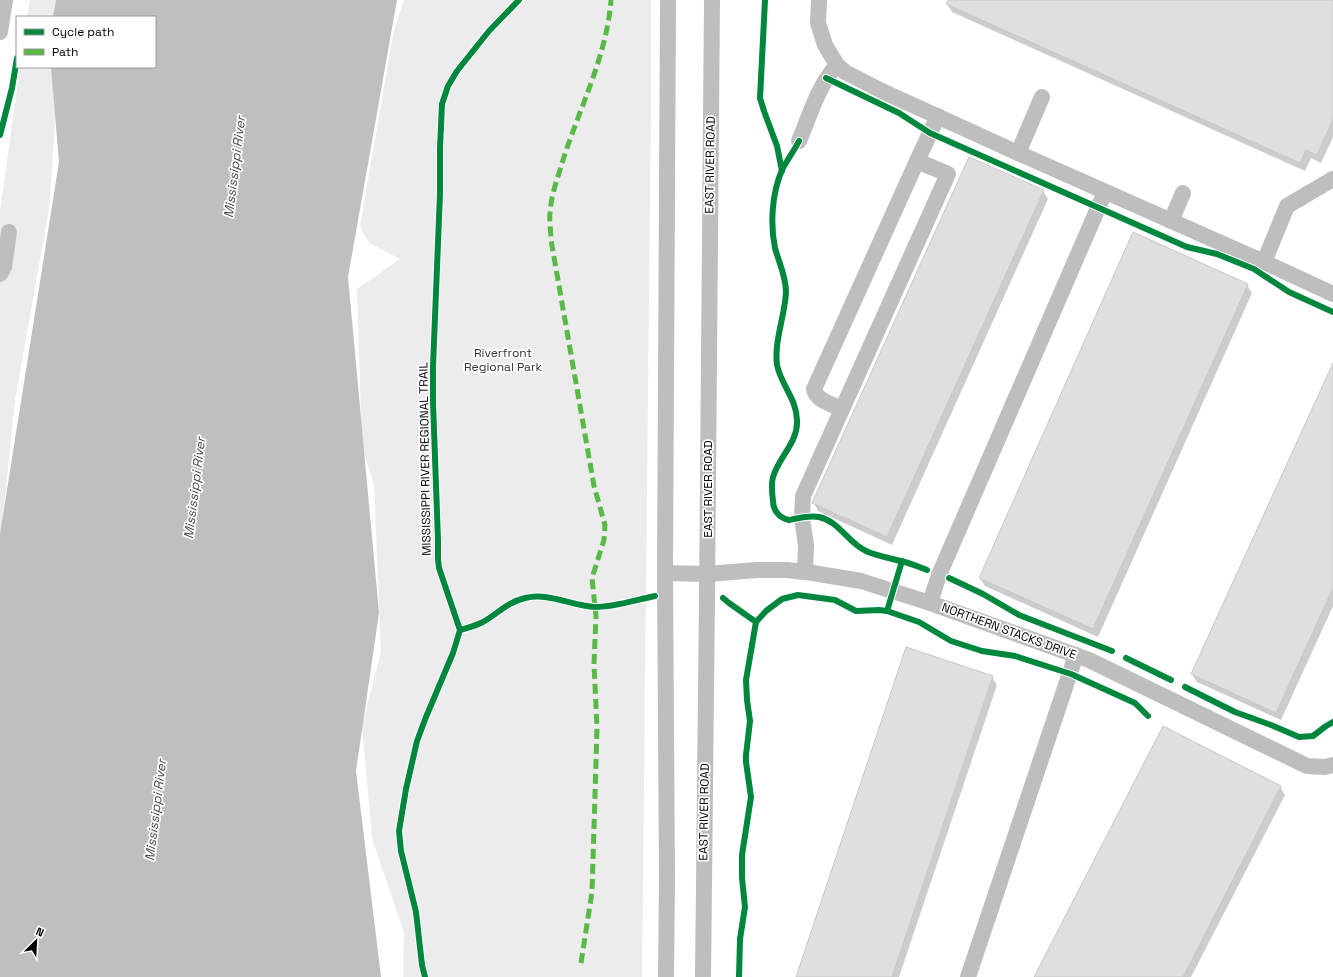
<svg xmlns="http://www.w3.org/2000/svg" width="1333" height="977" font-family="'Space Grotesk',sans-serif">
<rect width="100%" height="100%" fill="#fff"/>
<g fill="#ececec">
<path d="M30,0H67L64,17H27Z"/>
<path d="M404,0H651V105L642,977H403L404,933L372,838L362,725L381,652L374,485L362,446L357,289L400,259L369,243L360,226L394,30Z"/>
<path d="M20,67H59L49,209L15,400L0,547V212Z"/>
</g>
<path fill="#bfbfbf" d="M56,0H397L348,277L379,613L356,771L381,977H0V534L59,162L51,67H155V17H53Z"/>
<g fill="#0003">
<path d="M949,0H1333V137L1321,163L1311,158L1305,171L952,12L947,4Z"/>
<path d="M1043,191L1048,199L892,545L818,511L814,503Z"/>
<path d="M1247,285L1252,293L1098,637L985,586L980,578Z"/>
<path d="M1333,365V606L1281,720L1197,682L1192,674Z"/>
<path d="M992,677L997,685L899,977H797Z"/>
<path d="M1280,787L1285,795L1191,977H1035Z"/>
</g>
<g fill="#dfdfdf" stroke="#c7c7c7">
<path d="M948,0H1333V119L1317,155L1306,150L1300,163L946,4Z"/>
<path d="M969,157L1044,190L887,537L812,503Z"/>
<path d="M1133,232L1248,284L1093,629L979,578Z"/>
<path d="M1333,363V588L1276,713L1191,674Z"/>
<path d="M906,647L993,676L892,977H796Z"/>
<path d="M1163,726L1281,786L1183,977H1034Z"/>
</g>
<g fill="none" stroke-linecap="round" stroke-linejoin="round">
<g stroke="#bebebe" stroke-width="16">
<path d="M819,0L818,23L825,45L837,65L845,72L884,92L1018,153L1264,262L1333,294"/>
<path d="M0,32L5,0"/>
<path d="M799,141C810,115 818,86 837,65"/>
<path d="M1018,153L1042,97"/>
<path d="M1171,221L1183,193"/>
<path d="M1264,262L1287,206L1333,179"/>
<path d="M0,274L4,267L9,232"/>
<path d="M842,409C832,404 816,401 814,389L917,161"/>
<path d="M805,572L806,545L802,518L803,496L948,174L917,161L938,116"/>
<path d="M665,573L708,574L757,570H787L813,573L861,581L930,603L1089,660L1307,766L1325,767L1333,765"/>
<path d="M930,603L939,575L1105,192"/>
<path d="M666,977L667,879L665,573L668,0"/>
<path d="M703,977L707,597L712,0"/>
<path d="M968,977L1076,655"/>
</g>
<path stroke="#58b947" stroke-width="5" stroke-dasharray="10 5" stroke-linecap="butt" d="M581,963L592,892L595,795L597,728L594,664L596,616L592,578L604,540L605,525L594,486L551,240C551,231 549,222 550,213C551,195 558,177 563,160C580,107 607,55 611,0"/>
<g stroke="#fff" stroke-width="8">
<g id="cycleway">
<path d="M765,0L760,98L764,111L777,146L782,171"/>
<path d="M826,78L899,113L930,133L1187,247L1217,254L1254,269L1289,292L1333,312"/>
<path d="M0,135L12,88L17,58"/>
<path d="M799,141C794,151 787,160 782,170C772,193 770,224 775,248C779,263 786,276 786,292C785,316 774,340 777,365C781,385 797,399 797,421C798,442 779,457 773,477C771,484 772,493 773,501C773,510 779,518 789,520C798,518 810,515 819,517C839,521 848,543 866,551C877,556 889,558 901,561C910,563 919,567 927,570"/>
<path d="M949,578L983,594L1019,615L1112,651"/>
<path d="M723,598L729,603L756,622L766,611L782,599L798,595L835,600L856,611L879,610L887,611L919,622L951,641L982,651L1015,656L1071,674L1135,703L1148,716"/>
<path d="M887,611L902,561"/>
<path d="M460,630C468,628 475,626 483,622C497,614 508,602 525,598C549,592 572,606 595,607C616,607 635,600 655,596"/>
<path d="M1126,658L1171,680"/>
<path d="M1185,687L1235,712L1271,725L1299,737L1313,736L1326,726L1333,722"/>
<path d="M425,977L422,965L416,912L401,851L399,831L406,789L417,741L426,717L453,653L460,630L439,568L438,559V540L433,402V367L440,193V148L442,104L448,86L457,71L489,31L519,0"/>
<path d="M739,977L740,939L745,907L742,878V855L751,797L746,762V755L750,721L747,700L746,680L756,622"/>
</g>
</g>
<use href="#cycleway" stroke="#00873e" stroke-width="6"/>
</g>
<g text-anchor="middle" stroke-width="3.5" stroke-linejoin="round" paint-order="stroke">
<g font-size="12" fill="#000" stroke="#fff">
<text transform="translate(710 165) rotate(-89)" y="4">EAST RIVER ROAD</text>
<text transform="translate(425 459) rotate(-91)" y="4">MISSISSIPPI RIVER REGIONAL TRAIL</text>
<text transform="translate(708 489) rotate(-90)" y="4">EAST RIVER ROAD</text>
<text transform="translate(1009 631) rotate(20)" y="4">NORTHERN STACKS DRIVE</text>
<text transform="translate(704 812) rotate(-89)" y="4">EAST RIVER ROAD</text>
</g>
<g font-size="12" fill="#333" stroke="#fff">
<text x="503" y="357">Riverfront<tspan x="503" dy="14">Regional Park</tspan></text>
</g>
<g font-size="13" font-style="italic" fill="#444" stroke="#fff">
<text transform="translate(234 167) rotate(-83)" y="5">Mississippi River</text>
<text transform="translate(194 488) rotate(-83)" y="5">Mississippi River</text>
<text transform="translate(155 810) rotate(-83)" y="5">Mississippi River</text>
</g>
</g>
<rect x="16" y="16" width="140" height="52" fill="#ffffff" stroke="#999999"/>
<rect x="24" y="29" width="20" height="6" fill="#00873e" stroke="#999999"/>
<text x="52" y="36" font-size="12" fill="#000000">Cycle path</text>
<rect x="24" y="49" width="20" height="6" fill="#58b947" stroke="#999999"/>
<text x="52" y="56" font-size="12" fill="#000000">Path</text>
<g transform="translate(36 941) rotate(24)" stroke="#ffffff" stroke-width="3" paint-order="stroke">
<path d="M0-3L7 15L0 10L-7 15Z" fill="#000000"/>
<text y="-6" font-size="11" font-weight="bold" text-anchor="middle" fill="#000000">N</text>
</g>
</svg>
